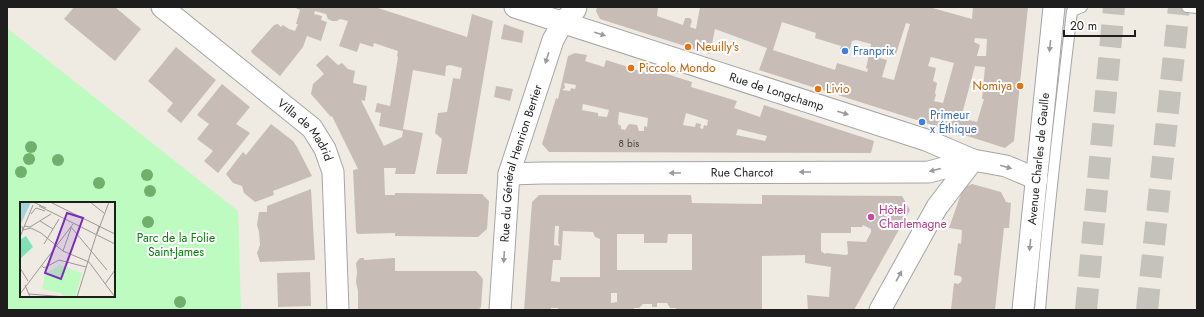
<svg xmlns="http://www.w3.org/2000/svg" width="1204" height="317" font-family="Jost,sans-serif">
<rect width="100%" height="100%" fill="#efebe3"/>
<path fill="#befbc0" fill-rule="evenodd" d="M7,28L238,211L241,310H7ZM21,203H114V296H21Z"/>
<g fill="#c7bdb6" fill-rule="evenodd">
<path d="M74,7H115L141,29L115,61L64,19Z"/>
<path d="M293,7H375L467,37L472,14L493,21L467,174H436L442,139L435,133L438,113L447,112L453,78L460,79L462,68L450,65L446,66L445,76L413,70L403,129L423,133L415,174H395L396,168H384L385,195H395V193L482,194L489,201L487,229L478,237L395,236V233L358,234L356,232L353,170L358,169L332,116L331,117L311,94L313,84L324,74L316,65L327,55L338,65L342,63L348,69L355,71L353,83L367,86L365,101L361,100L384,146L402,137L403,131L379,126L381,113L375,112L377,103L390,106L398,57L397,56L398,51L374,43L373,47L360,43L357,52L339,46L348,21L340,19L337,21H332L328,19L326,14L315,11L314,14L322,16L321,20L327,22L321,41L307,36L303,47L280,76L252,53L251,51L274,25L278,24L281,27L283,25L289,29L295,31L298,24H296L300,10Z"/>
<path d="M597,7H658L657,16L683,25L685,18H690L692,21L690,27L696,29L700,7H929L972,19L973,7H1028L1014,141L1005,148L759,70L767,48L715,29L710,54L600,19L596,11ZM782,22L816,33L815,38L841,46L840,49L849,52L852,41L856,40L871,44L870,50L895,57L906,23L910,24L894,80L882,77L887,60L869,55L866,68L868,69L867,72L837,63L835,70L773,50ZM975,38L987,39L986,56H977L980,45L974,42ZM931,57L954,63L943,103L934,101L936,95L935,93L937,83L933,81L936,68L928,66ZM975,66L985,67L982,99H984L977,122L961,118Z"/>
<path d="M504,24L524,31L522,43L501,39Z"/>
<path d="M176,47L216,80L181,123L167,111L173,103L148,81Z"/>
<path d="M575,53L587,55L585,61L604,67L606,60L647,73L648,68L692,82L691,87L737,101L734,108L760,117L764,105L874,141L871,153L549,152L542,144L556,98L558,99L568,56ZM564,83L576,85L575,89L571,88L570,91L562,90L565,88ZM583,104L609,110L607,117L598,116V113L582,110ZM619,112L648,118L647,127L644,126V131H639L637,125L630,124L628,125L625,130L621,129V126L618,124ZM686,113L708,120L707,126L704,125L703,129L700,128L701,124L696,123L695,127L683,125ZM738,129L767,136L765,141L736,135Z"/>
<path d="M222,84L250,107L236,124L250,133L218,173L204,161L213,151L197,139L209,124L197,115Z"/>
<path d="M496,86L513,89L510,101L494,97Z"/>
<path d="M271,124L293,141L297,147L312,176L273,191L274,195L255,202L244,193L242,186L233,183L226,174L243,152L246,155Z"/>
<path d="M972,184L1001,192L1006,202L1011,203L1009,228H1004L995,310H951L954,283L958,284L961,282L962,278L960,276L954,275L958,243L961,244L962,230L949,228L963,188Z"/>
<path d="M311,189L315,260L260,262L257,253L260,245L259,232L257,225L259,212H267V206Z"/>
<path d="M539,195H691L692,203L762,204V195L902,196L910,210L854,310H808L807,295L829,297L831,267L805,263V255L762,256V310H676V308H670L667,303H657V307H652V304H643L639,308H634V310H558V308H551V310H524L532,202ZM863,225L871,229V232L866,242L847,241L848,254L846,255L826,253L825,254L821,251V233H851V227H862ZM555,226H559L558,243L560,246L554,245ZM563,231L593,232L595,237L600,239V277H560V282L551,281L553,260H561ZM617,234H644V243H667L668,234H692V270H617ZM611,293H617V302L611,303Z"/>
<path d="M360,258H364V260L395,258V271H476L483,279L481,307L478,310H358V291L356,282L357,272L356,263Z"/>
<path d="M310,272L311,306L278,307L277,273Z"/>
</g>
<g fill="none" stroke-linecap="round" stroke-linejoin="round">
<g stroke="#c5c2bc" stroke-width="22" stroke-dasharray="22 11" stroke-linecap="butt">
<path d="M1086,310L1114,7"/>
<path d="M1147,310L1179,7"/>
</g>
<g stroke="#a5a5a5" stroke-width="12">
<g id="lane">
<path d="M1187,7L1197,8"/>
<path d="M1040,310C1048,210 1060,111 1072,11L1082,7"/>
</g>
</g>
<g stroke="#a5a5a5" stroke-width="23">
<g id="street">
<path id="s1" d="M162,7L312,128L325,149L333,172L338,310"/>
<path id="s2" d="M515,7L926,140L973,160L1006,166L1037,179"/>
<path id="s3" d="M509,174L542,173L929,172L973,160"/>
<path id="s4" d="M500,310L509,174L553,40L563,22L575,10L576,7"/>
<path d="M880,310L937,207L973,160"/>
<path id="s5" d="M1023,310L1054,7"/>
</g>
</g>
<use href="#lane" stroke="#fff" stroke-width="10"/>
<use href="#street" stroke="#fff" stroke-width="21"/>
</g>
<g fill="#6fb06d">
<circle cx="31" cy="147" r="6"/>
<circle cx="29" cy="159" r="6"/>
<circle cx="58" cy="160" r="6"/>
<circle cx="21" cy="172" r="6"/>
<circle cx="147" cy="175" r="6"/>
<circle cx="99" cy="183" r="6"/>
<circle cx="150" cy="191" r="6"/>
<circle cx="148" cy="222" r="6"/>
<circle cx="180" cy="302" r="6"/>
</g>
<defs><path id="oneway-solid" d="M-6-.8H1V-3.2L6.5 0L1 3.2V.8H-6Z"/></defs>
<g fill="#9a9a9a">
<use href="#oneway-solid" transform="translate(600 34) rotate(18)"/>
<use href="#oneway-solid" transform="translate(1050 46) rotate(96)"/>
<use href="#oneway-solid" transform="translate(547 58) rotate(108)"/>
<use href="#oneway-solid" transform="translate(843 113) rotate(18)"/>
<use href="#oneway-solid" transform="translate(1006 167) rotate(16)"/>
<use href="#oneway-solid" transform="translate(935 170) rotate(166)"/>
<use href="#oneway-solid" transform="translate(805 172) rotate(180)"/>
<use href="#oneway-solid" transform="translate(675 173) rotate(180)"/>
<use href="#oneway-solid" transform="translate(1030 245) rotate(96)"/>
<use href="#oneway-solid" transform="translate(504 257) rotate(94)"/>
<use href="#oneway-solid" transform="translate(899 276) rotate(-61)"/>
</g>
<g fill="#e8710a" stroke="#fff" stroke-width="1.5">
<circle cx="688" cy="47" r="4"/>
<circle cx="631" cy="68" r="4"/>
<circle cx="1020" cy="86" r="4"/>
<circle cx="818" cy="89" r="4"/>
</g>
<g fill="#3f7fe0" stroke="#fff" stroke-width="1.5">
<circle cx="845" cy="51" r="4"/>
<circle cx="922" cy="122" r="4"/>
</g>
<circle fill="#d1479c" stroke="#fff" stroke-width="1.5" cx="871" cy="217" r="4"/>
<g text-anchor="middle" stroke-width="4" stroke-linejoin="round" paint-order="stroke">
<g font-size="10" fill="#484644">
<text x="629" y="147">8 bis</text>
</g>
<g font-size="12" fill="#c56008" stroke="#fff" text-anchor="start">
<text x="696" y="51">Neuilly's</text>
<text x="639" y="72">Piccolo Mondo</text>
<text x="1012" y="90" text-anchor="end">Nomiya</text>
<text x="826" y="93">Livio</text>
</g>
<g font-size="12" fill="#366cbe" stroke="#fff" text-anchor="start">
<text x="853" y="55">Franprix</text>
<text x="930" y="119">Primeur<tspan x="930" dy="14">x Éthique</tspan></text>
</g>
<g font-size="12" fill="#1e1e1e" stroke="#fff">
<text dy="4" stroke="none"><textPath href="#s2" startOffset="275">Rue de Longchamp</textPath></text>
<text dy="4" stroke="none"><textPath href="#s1" startOffset="190">Villa de Madrid</textPath></text>
<text dy="4" stroke="none"><textPath href="#s5" startOffset="152">Avenue Charles de Gaulle</textPath></text>
<text dy="4" stroke="none"><textPath href="#s4" startOffset="149">Rue du Général Henrion Bertier</textPath></text>
<text dy="4" stroke="none"><textPath href="#s3" startOffset="233">Rue Charcot</textPath></text>
</g>
<g font-size="12" fill="#b23c85" stroke="#fff" text-anchor="start">
<text x="879" y="214">Hôtel<tspan x="879" dy="14">Charlemagne</tspan></text>
</g>
<g font-size="12" fill="#07800c" stroke="#fff">
<text x="176" y="242">Parc de la Folie<tspan x="176" dy="14">Saint-James</tspan></text>
</g>
</g>
<g transform="translate(20 202)">
<rect width="95" height="95" fill="#efebe3"/>
<path d="M40,63L62,71L55,95L41,93V91L22,87L25,72Z" fill="#befbc0"/>
<path d="M6,34L13,45L1,56L0,38Z" fill="#7ee2b7"/>
<path d="M0,0H11L0,24Z" fill="#a2d4df"/>
<path fill="none" stroke="#9b9994" stroke-width="1" d="M13,0L26,6M70,0L84,11M32,1L95,32M19,4L95,42M11,12L16,6L25,9M20,19L33,27M2,24L3,28L11,26L21,31L43,49L69,60L95,95M4,24L10,25L31,12M51,25L87,68M77,32L89,0M0,35L13,3M24,42L39,17M43,49L51,26M21,63L24,66L39,58L66,65M0,66L8,79M85,82L95,68M5,83L10,95M0,92L53,22M9,92L46,95M57,95L79,24"/>
<path fill="#7b2cbf" fill-opacity="0.15" stroke="#7b2cbf" stroke-width="2" d="M47,11L63,16L41,77L25,71Z"/>
<rect width="95" height="95" fill="none" stroke="#1e1e1e" stroke-width="2"/>
</g>
<rect width="1204" height="317" fill="none" stroke="#1e1e1e" stroke-width="16"/>
<path d="M1064 30v6h71v-6" fill="none" stroke="#1e1e1e" stroke-width="2"/>
<text x="1070" y="30" font-size="12" fill="#1e1e1e" stroke="#ffffff" stroke-width="3" paint-order="stroke">20 m</text>
</svg>
